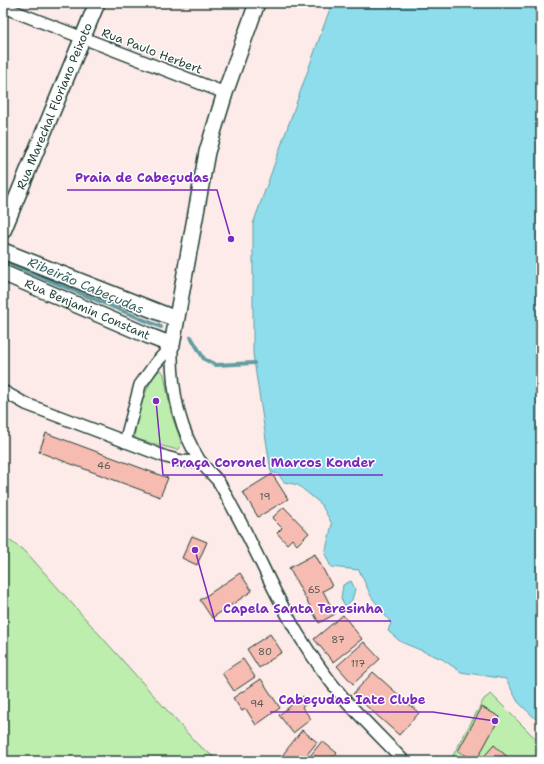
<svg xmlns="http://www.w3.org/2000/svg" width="544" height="764" font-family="'Shantell Sans',sans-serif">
<rect width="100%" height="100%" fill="#fcebe8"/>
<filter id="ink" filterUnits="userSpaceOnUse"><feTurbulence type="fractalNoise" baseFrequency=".025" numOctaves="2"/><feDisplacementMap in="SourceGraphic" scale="8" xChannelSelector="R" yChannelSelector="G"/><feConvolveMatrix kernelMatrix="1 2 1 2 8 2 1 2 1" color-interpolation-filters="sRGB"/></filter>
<g filter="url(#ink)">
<g fill="#bdeeae" stroke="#6e9671">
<path d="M161,370L164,374L171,413L181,441L180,448L178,450L139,440L135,438C133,426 148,375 161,370Z"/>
<path d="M3,536L26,552L197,744L219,761H3Z"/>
<path d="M491,694L541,744V761H450L484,699Z"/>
</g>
<g fill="#8edded" stroke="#629da3">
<path d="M332,3H541V724L518,702L506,679L461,672L442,659L401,642L388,631L391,623L371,596L359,570L331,567L325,554L332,524L321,504L298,485L284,482L278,474L271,472L253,354V224Z"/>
<path d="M351,581L355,589L352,600L345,606L341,598L343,585Z"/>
</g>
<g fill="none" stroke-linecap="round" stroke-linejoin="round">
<g stroke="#629da3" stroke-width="4">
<path d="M3,261L161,327"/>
<path d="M191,337L204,359L216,365L254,363"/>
</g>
</g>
<g fill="#f6bbb1" stroke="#1f3d34">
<path d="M46,433L168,478L160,497L39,452Z"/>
<path d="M272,474L288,499L258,517L243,492Z"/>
<path d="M284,507L309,533L297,545L292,539L287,544L277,533L282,528L272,518Z"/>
<path d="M192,536L207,542L197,565L182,558Z"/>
<path d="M315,554L332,586L323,591L335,614L319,623L289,568Z"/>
<path d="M240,573L252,591L212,618L200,600Z"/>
<path d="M343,615L362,639L333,662L314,639Z"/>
<path d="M270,634L282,652L259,668L247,649Z"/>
<path d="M364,642L380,659L353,684L337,666Z"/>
<path d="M243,659L255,677L234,691L222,673Z"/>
<path d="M373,672L419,713L399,735L353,694Z"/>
<path d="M261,679L280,708L256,725L246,709L242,711L233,698Z"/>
<path d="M303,696L308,703L302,707L311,719L293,733L279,715Z"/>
<path d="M482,707L500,717L476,761L458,751Z"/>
<path d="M302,730L317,742L302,761H287L281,757Z"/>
<path d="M322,741L337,753L330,761H306Z"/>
<path d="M494,745L512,761H480Z"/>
</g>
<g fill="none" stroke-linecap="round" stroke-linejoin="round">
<g stroke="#1f3d34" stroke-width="14">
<g id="street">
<path d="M3,7L225,93"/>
<path d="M172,345C171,386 177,426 200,461C205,468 212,474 218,481C224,490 229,501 234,510C257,551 274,594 298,634C311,655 326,677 342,696C361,718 383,739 404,761"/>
<path d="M3,391L26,404L166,457L182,461L201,462"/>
<path d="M125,442L140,385L155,364L172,345"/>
</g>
</g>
<g stroke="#1f3d34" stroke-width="18">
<g id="secondary">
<path id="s1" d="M3,231L97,3"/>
<path d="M3,251L176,319"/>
<path id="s2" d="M3,273L149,336L172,345L207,152L225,93L257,3"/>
</g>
</g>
<use href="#street" stroke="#fff" stroke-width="11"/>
<use href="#secondary" stroke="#fff" stroke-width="15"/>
</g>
</g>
<g text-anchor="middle" stroke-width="3" stroke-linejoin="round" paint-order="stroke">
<g font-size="10" fill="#555c53">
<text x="104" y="469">46</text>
<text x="265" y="500">19</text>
<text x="314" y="593">65</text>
<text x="338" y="643">87</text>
<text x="265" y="655">80</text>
<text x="358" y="667">117</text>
<text x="257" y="707">94</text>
</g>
<g font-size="12" fill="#1f3d34" stroke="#fff">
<text transform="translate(152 51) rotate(21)" y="4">Rua Paulo Herbert</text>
<text dy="4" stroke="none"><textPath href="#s1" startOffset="135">Rua Marechal Floriano Peixoto</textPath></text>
<text dy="4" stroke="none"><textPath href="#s2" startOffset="92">Rua Benjamin Constant</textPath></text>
</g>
<g font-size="13" font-style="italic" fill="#3b6562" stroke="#fff">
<text transform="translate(86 285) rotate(23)" y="5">Ribeirão Cabeçudas</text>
</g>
</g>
<path fill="none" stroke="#7b2cbf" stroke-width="1.5" d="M231 239L217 190H67M156 401L163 475H383M195 550L215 621H391M495 721L433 712H270"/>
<g fill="#7b2cbf" stroke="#fff" stroke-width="1.5">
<circle cx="231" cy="239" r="4"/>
<circle cx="156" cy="401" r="4"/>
<circle cx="195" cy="550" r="4"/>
<circle cx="495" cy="721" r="4"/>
</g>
<g font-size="13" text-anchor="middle" font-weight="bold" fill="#7b2cbf" stroke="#fff" stroke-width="3" stroke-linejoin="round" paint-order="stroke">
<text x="142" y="182">Praia de Cabeçudas</text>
<text x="273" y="467">Praça Coronel Marcos Konder</text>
<text x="303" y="613">Capela Santa Teresinha</text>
<text x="352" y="704">Cabeçudas Iate Clube</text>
</g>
<rect width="544" height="764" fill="none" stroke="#fff" stroke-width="16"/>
<rect x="8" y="8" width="528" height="748" fill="none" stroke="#1f3d34" stroke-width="1.5" filter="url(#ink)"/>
</svg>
